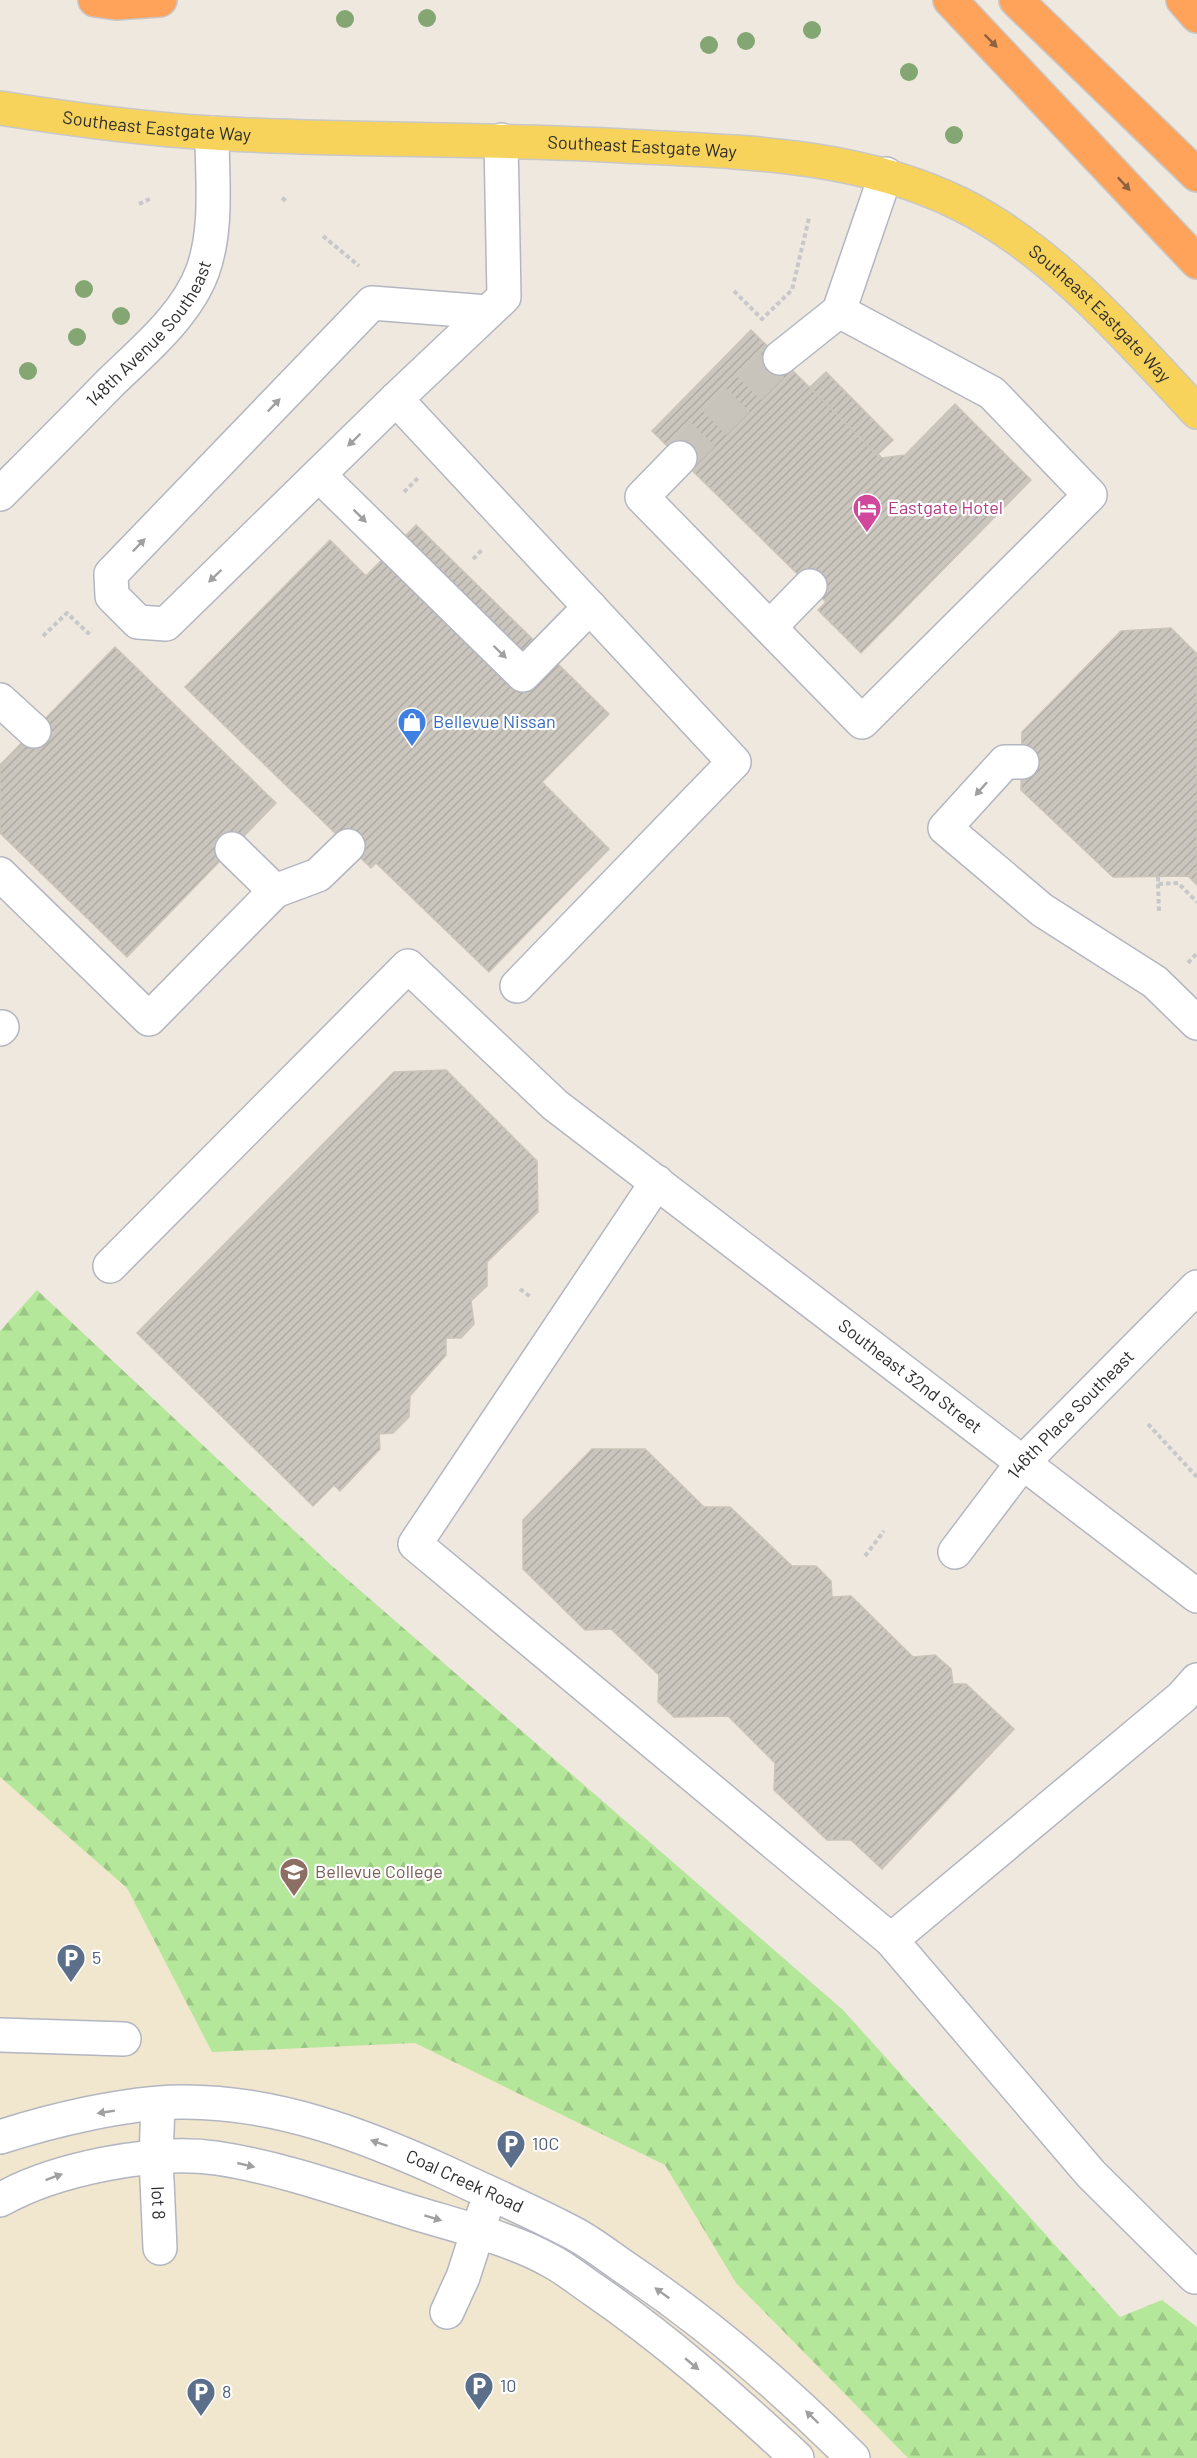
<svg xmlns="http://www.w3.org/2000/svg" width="1197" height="2458" font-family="Barlow,sans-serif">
<defs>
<pattern id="forest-firs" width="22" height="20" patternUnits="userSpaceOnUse" patternTransform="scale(1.5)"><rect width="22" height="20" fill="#b4e79a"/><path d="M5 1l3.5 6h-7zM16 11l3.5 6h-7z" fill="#9bc685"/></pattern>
<pattern id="building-hatch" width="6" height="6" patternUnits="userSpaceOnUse" patternTransform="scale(1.5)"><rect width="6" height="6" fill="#cbc6bd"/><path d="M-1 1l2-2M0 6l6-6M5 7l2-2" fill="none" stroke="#afaaa3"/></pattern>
</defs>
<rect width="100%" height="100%" fill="#efe8df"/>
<path fill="#f1e6ce" d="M0,1336L1175,2458H0Z"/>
<path fill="url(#forest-firs)" d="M37,1290L332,1566L843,2010L1120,2317L1162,2300L1197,2327V2458H908L736,2283L665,2165L415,2043L212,2052L127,1888L0,1777V1331Z"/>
<g fill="url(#building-hatch)" stroke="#cbc4b8" stroke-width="1.5">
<path d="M751,330L882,458L905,455L955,404L1031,480L861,653L818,610L826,602L652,431Z"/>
<path d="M826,372L893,440L877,455L810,387Z"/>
<path d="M416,525L609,714L542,782L609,849L489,972L376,863L371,868L185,687L330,540L366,576Z"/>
<path d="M1171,628L1197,654V885L1188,876L1113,877L1021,790L1022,732L1121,631Z"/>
<path d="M115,647L276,803L127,957L0,833V765Z"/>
<path d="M446,1070L537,1161L538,1212L487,1262V1286L471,1301L474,1324L461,1338H446V1355L410,1396L409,1417L393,1433L379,1434L380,1449L340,1491L334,1485L313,1506L137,1333L394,1072Z"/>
<path d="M592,1449H645L704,1507H730L792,1566H816L831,1581L832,1597L851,1596L913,1657L935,1655L951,1669L953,1684H966L1014,1729L882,1869L851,1840H827L774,1790L775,1763L728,1716L674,1717L658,1702L659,1675L611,1629L585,1630L523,1569V1520Z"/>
</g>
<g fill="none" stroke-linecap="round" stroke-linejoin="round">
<path stroke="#c8c3bb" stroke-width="33" stroke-dasharray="33 16" stroke-linecap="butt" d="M680,458L780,358"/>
<g stroke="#b3b6c1" stroke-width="36">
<g id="minor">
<path d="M501,140L504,297L396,399L734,762L517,986"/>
<path d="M780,358L839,311L886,174"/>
<path d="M396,399L166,624L138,622L112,596L111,574L372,303L487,312"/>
<path d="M680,458L642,497L862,722L1090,495L992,393L839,311"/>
<path d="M319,475L523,675L590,607"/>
<path id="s1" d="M0,494C37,457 74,420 110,383C143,351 187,315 203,270C218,227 212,178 212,133"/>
<path d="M770,627L810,586"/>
<path d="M0,700L34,731"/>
<path d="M1022,762H1005L945,828L1042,910L1155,982L1197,1023"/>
<path d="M232,849L275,891L318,875L348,846"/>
<path d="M0,874L149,1019L275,891"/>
<path d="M0,1029L2,1027"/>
<path d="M657,1182L415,1544L891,1940"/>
<path id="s2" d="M110,1266L408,966L555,1105L1197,1596"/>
<path id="s3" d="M955,1552L1023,1462L1197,1287"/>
<path d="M1197,1680L1182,1697L891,1940L1091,2174L1195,2277L1197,2275"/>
<path d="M0,2035L124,2039"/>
<path id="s4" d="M158,2104L156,2158L160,2248"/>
<path id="s5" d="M0,2137C53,2120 124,2103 180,2102C275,2101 364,2135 449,2174C489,2193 531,2211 571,2232C591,2242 609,2257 627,2269C709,2324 784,2389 853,2458"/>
<path d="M0,2200C54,2169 154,2149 216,2158C283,2168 348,2192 412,2212C454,2225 512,2239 549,2260C565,2268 579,2280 594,2290C667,2340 732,2398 797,2458"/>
<path d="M447,2312L463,2277L484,2212"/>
</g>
</g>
<g stroke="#c8c8c8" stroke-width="36">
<g id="major">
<path id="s6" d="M0,108C70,119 141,129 212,133C343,141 475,138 606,145C725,152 851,150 960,204C1053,250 1128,338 1197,412"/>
</g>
</g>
<g stroke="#c8c8c8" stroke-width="36">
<g id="highway">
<path d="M95,0L116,3L160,0"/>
<path d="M950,0L1197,262"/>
<path d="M1016,0L1197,175"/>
<path d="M1183,0L1197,16"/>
</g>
</g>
<g stroke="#c8c8c8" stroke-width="4" stroke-dasharray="4.5 3" stroke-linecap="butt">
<path d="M282,198L288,202"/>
<path d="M139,204L152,198"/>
<path d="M323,236L359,266"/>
<path d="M734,291L762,319L792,290L809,218"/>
<path d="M404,492L418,478"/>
<path d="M473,559L483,549"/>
<path d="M43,636L67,613L88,633L92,629"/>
<path d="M1158,877V884L1178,883L1197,902"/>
<path d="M1158,884L1159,912"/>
<path d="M1188,963L1197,953"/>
<path d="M520,1289L532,1298"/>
<path d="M1148,1424L1197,1477"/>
<path d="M865,1556L884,1531"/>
</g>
<use href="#minor" stroke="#fff" stroke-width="33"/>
<use href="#major" stroke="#f7d35c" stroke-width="33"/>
<use href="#highway" stroke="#ffa25a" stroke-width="33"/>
</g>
<g fill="#83a672">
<circle cx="427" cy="18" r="9"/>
<circle cx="345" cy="19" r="9"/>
<circle cx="812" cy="30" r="9"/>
<circle cx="746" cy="41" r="9"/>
<circle cx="709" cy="45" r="9"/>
<circle cx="909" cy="72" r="9"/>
<circle cx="954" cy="135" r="9"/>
<circle cx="84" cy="289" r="9"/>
<circle cx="121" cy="316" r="9"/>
<circle cx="77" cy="337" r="9"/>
<circle cx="28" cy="371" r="9"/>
</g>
<defs><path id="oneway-solid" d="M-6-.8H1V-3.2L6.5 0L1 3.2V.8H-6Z" transform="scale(1.5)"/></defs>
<g fill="#8c6241">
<use href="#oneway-solid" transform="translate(991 41) rotate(45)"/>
<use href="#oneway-solid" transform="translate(1124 184) rotate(47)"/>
</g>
<g fill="#a0a0a0">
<use href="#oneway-solid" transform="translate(274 405) rotate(-46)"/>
<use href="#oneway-solid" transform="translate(354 440) rotate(136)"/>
<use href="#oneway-solid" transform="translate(360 516) rotate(45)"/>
<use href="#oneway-solid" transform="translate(139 545) rotate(-46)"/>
<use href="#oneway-solid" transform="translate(215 576) rotate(136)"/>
<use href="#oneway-solid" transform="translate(500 652) rotate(44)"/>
<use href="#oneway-solid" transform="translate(981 789) rotate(132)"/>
<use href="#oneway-solid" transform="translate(106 2112) rotate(171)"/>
<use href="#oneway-solid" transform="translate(379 2143) rotate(-161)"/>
<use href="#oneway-solid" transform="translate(246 2165) rotate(13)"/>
<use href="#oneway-solid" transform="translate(54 2177) rotate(-20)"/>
<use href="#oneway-solid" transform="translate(433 2218) rotate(17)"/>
<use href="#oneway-solid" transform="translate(662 2293) rotate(-144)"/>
<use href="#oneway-solid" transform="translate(692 2364) rotate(40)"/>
<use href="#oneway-solid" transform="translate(812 2417) rotate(-136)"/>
</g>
<defs>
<g id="hotel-pin" transform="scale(1.5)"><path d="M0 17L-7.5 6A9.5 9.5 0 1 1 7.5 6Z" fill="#d1479c" stroke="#fff"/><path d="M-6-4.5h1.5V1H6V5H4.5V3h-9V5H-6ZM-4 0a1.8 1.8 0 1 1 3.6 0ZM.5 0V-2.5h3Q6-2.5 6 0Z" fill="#fff"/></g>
<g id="shop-pin" transform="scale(1.5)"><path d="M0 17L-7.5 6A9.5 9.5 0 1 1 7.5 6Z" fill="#3f7fe0" stroke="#fff"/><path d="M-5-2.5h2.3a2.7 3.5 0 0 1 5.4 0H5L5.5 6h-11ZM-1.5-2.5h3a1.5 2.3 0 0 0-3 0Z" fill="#fff"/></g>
<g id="university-pin" transform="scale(1.5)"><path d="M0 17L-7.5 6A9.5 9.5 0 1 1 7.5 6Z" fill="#8d6e63" stroke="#fff"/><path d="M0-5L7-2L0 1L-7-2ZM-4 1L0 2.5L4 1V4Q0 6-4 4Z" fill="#fff"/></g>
<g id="parking-pin" transform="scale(1.5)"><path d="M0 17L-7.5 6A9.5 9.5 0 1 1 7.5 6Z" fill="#5c6f8a" stroke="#fff"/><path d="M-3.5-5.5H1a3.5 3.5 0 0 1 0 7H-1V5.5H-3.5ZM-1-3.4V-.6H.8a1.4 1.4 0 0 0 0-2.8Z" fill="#fff"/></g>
</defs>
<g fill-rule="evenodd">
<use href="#hotel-pin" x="867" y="508"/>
<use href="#shop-pin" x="412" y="722"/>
<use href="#university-pin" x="294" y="1872"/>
<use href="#parking-pin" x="71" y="1958"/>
<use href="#parking-pin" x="511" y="2144"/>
<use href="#parking-pin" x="479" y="2386"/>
<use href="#parking-pin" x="201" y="2392"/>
</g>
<g text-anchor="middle" stroke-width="4.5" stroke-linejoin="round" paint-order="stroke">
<g font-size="18" fill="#2d2d2d" stroke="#fff">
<text dy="6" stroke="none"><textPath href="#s6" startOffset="158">Southeast Eastgate Way</textPath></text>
<text dy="6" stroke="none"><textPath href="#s6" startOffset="644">Southeast Eastgate Way</textPath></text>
<text dy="6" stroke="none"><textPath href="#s6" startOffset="1148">Southeast Eastgate Way</textPath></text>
<text dy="6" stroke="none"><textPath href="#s1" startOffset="220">148th Avenue Southeast</textPath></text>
<text dy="6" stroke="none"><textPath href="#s2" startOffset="1072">Southeast 32nd Street</textPath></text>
<text dy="6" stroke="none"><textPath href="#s3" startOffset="180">146th Place Southeast</textPath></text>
<text dy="6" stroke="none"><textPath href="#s5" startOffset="482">Coal Creek Road</textPath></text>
<text dy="6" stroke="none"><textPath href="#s4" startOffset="99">lot 8</textPath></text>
</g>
<g font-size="18" fill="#b23c85" stroke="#fff" text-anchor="start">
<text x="888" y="514">Eastgate Hotel</text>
</g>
<g font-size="18" fill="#366cbe" stroke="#fff" text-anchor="start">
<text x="433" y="728">Bellevue Nissan</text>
</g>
<g font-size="18" fill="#785e54" stroke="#fff" text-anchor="start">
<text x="315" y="1878">Bellevue College</text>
</g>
<g font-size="18" fill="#4e5e75" stroke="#fff" text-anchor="start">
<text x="92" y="1964">5</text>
<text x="532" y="2150">10C</text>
<text x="500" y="2392">10</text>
<text x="222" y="2398">8</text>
</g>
</g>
</svg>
